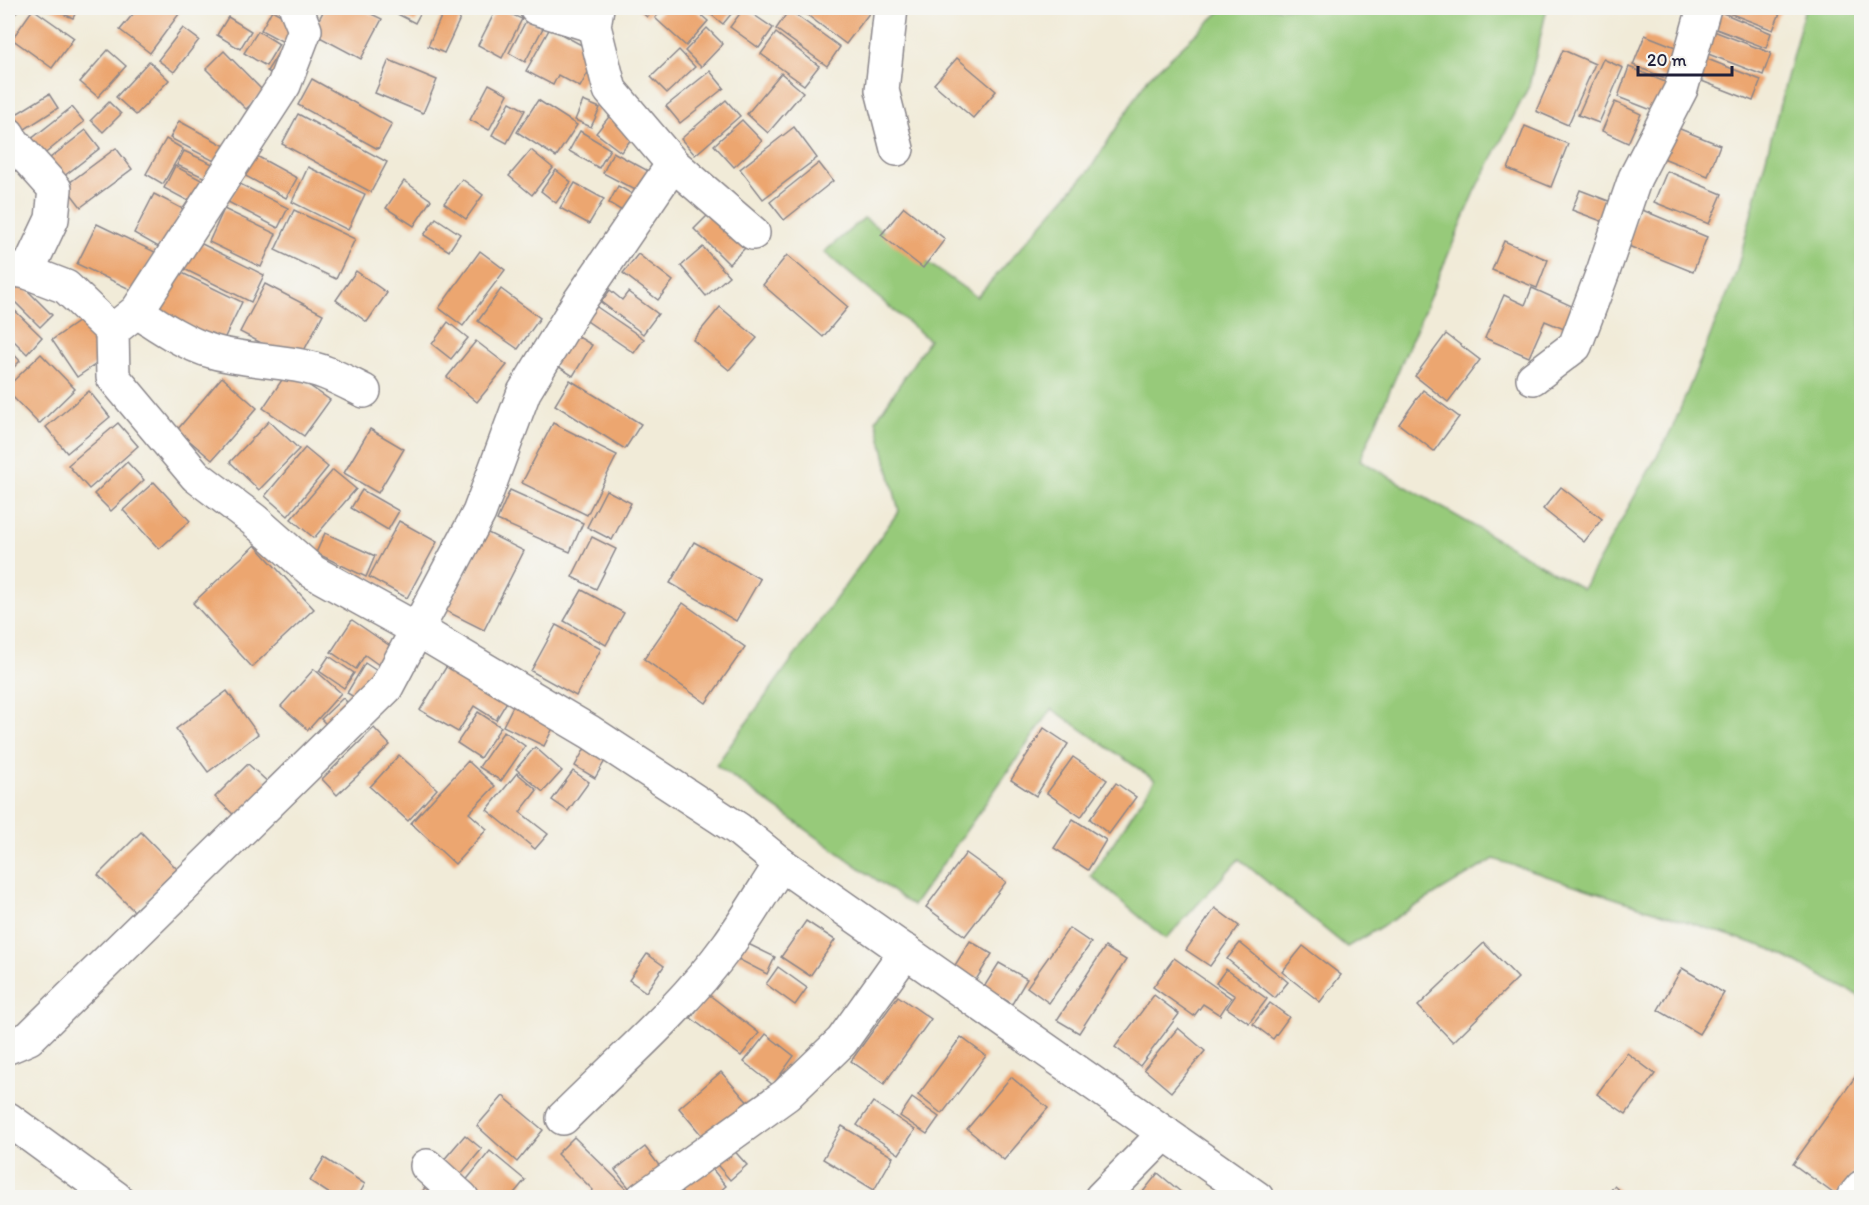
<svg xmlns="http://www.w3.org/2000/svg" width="1869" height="1205" font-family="Itim,sans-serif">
<rect width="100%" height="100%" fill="#f6f6f2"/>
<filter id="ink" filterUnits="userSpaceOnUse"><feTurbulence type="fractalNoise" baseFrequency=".0167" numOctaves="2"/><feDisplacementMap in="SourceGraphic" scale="12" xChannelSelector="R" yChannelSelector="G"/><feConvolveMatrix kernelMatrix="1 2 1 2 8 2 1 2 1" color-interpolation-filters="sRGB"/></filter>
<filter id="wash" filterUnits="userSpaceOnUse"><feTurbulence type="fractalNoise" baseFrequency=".008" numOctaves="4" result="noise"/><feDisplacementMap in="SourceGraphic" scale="24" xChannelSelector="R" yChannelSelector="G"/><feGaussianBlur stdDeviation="1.35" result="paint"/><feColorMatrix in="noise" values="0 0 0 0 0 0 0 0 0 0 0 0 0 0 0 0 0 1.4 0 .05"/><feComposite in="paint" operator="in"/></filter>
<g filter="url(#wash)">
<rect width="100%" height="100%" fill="#f1ebd8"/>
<path fill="#97ca7a" stroke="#5c765a" stroke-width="1.5" d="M1224,8H1547L1529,86L1475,192L1360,460L1583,589L1672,429L1736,273L1805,8H1861V997L1771,949L1494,859L1347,947L1239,859L1166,939L1091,876L1155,780L1052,709L913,906L716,765L899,511L876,420L929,340L824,252L864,218L977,297L1091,168L1148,78Z"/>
<g id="blocks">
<g fill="#eca66f">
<path d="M8,8H16L18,10L8,23Z"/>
<path d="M48,8H78L73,18Z"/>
<path d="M138,8H171L179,14L150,53L120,30Z"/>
<path d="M325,8H359L382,19L361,59L312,33Z"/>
<path d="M386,8H423L415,23Z"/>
<path d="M445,8H465L444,53L428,46Z"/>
<path d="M497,8L522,19L502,58L478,45Z"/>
<path d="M637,8H655L647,17Z"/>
<path d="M664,8H693L708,21L686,46L655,18Z"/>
<path d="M703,8H736L723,24Z"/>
<path d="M744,8L773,28L759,48L730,27Z"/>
<path d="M798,8H873L846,44Z"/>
<path d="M1716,8H1782L1773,30Z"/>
<path d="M33,9L74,38L52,68L12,39Z"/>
<path d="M272,10L300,26L289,45L261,30Z"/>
<path d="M789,10L840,47L827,66L776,29Z"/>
<path d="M1718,11L1771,33L1766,48L1711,27Z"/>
<path d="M228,17L251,31L240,49L217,35Z"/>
<path d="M527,19L543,28L525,62L509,53Z"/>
<path d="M183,28L199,40L174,72L158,60Z"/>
<path d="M550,28L598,54L580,87L558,75L553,85L526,71Z"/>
<path d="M707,28L723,44L701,67L685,51Z"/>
<path d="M1711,30L1771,53L1763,75L1703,52Z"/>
<path d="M258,31L279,44L266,66L244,53Z"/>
<path d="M776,33L819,66L804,85L761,54Z"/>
<path d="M1645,35L1688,52L1675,82L1633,65Z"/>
<path d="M282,47L277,77L267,71Z"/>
<path d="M108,50L126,66L98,97L80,82Z"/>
<path d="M679,50L695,67L667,93L651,77Z"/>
<path d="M1563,50L1595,64L1568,125L1536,111Z"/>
<path d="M224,51L264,92L246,109L206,69Z"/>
<path d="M1702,57L1761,80L1753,101L1694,78Z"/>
<path d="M957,58L996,91L973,118L934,84Z"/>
<path d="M1603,59L1623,68L1599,123L1578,115Z"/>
<path d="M389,60L437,80L423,113L375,93Z"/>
<path d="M149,61L169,80L136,115L116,97Z"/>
<path d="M1629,67L1670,84L1659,113L1618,97Z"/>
<path d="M710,71L724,88L680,123L666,106Z"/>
<path d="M781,73L803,92L768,133L747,114Z"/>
<path d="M312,79L392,124L378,149L298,105Z"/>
<path d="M489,84L508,94L489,130L470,120Z"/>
<path d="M49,94L58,108L22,131L13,116Z"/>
<path d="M538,100L577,125L556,157L517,132Z"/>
<path d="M726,100L740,116L695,155L681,139Z"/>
<path d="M583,101L600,108L591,127L575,120Z"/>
<path d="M109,102L121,114L103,132L91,120Z"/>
<path d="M510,102L525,110L507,143L492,135Z"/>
<path d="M1615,102L1641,114L1628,143L1602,131Z"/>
<path d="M72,107L84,122L42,156L30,140Z"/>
<path d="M612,113L636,133L621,152L596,133Z"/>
<path d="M298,114L387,162L371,192L282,144Z"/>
<path d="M742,120L762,141L734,167L714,145Z"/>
<path d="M179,121L227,147L218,163L170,138Z"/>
<path d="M1670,125L1720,145L1708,176L1658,156Z"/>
<path d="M1525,126L1568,144L1551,187L1508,169Z"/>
<path d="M794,127L817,158L763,199L740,169Z"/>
<path d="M86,130L100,148L59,180L45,162Z"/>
<path d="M580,131L610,149L599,168L569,151Z"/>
<path d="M166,139L183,149L163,184L146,174Z"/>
<path d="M116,148L132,169L81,207L65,186Z"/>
<path d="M531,150L553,168L532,195L509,176Z"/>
<path d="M184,151L217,166L210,180L177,165Z"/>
<path d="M613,152L652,173L641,193L603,173Z"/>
<path d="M253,154L297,178L286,198L242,174Z"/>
<path d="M819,163L833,181L784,220L770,202Z"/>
<path d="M175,166L205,182L194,204L164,188Z"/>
<path d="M308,167L365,194L348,230L292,202Z"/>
<path d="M556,170L571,182L556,203L541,191Z"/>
<path d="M1667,171L1722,194L1709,224L1654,202Z"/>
<path d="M462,179L483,195L466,219L444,203Z"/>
<path d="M404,181L431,200L414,226L386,208Z"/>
<path d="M238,183L288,208L278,228L228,202Z"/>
<path d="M575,183L604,199L589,224L560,208Z"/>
<path d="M618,186L643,200L632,217L609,203Z"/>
<path d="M1580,190L1619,205L1612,225L1572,210Z"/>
<path d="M154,194L183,209L162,249L134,233Z"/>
<path d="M904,207L945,239L923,268L881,235Z"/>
<path d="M224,209L276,234L261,267L209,242Z"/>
<path d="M1640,209L1707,237L1693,272L1626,245Z"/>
<path d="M294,210L355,239L336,279L275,250Z"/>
<path d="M713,210L748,245L729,264L694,229Z"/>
<path d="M436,218L460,234L449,251L424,235Z"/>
<path d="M97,224L155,252L136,292L77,264Z"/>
<path d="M1504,241L1548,260L1537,288L1492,270Z"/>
<path d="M198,242L264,275L251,302L184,269Z"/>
<path d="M703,247L729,276L706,296L681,266Z"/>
<path d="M480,251L505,270L463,326L439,308Z"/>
<path d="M638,254L673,281L658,300L623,273Z"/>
<path d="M787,255L848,307L823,337L763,285Z"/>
<path d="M176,270L242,302L221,345L155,313Z"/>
<path d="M356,271L387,293L367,322L336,300Z"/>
<path d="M20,283L52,315L40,327L8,295Z"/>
<path d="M265,284L323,314L298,362L240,332Z"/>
<path d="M1532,288L1574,307L1564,329L1545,321L1529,357L1485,338L1504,295L1525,305Z"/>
<path d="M501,289L540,318L518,349L478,321Z"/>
<path d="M610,290L622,300L628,292L658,314L643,334L601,302Z"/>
<path d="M8,304L42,337L27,354L8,335Z"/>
<path d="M594,305L644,339L634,353L584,319Z"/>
<path d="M720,307L757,338L729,370L693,340Z"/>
<path d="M85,317L111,354L77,377L52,340Z"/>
<path d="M448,322L468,338L451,359L432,344Z"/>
<path d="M572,333L592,345L573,376L553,363Z"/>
<path d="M1446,334L1480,360L1448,402L1415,376Z"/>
<path d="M476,341L507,365L477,402L447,377Z"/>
<path d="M8,348L20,361L8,373Z"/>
<path d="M41,354L75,389L39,424L8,392V386Z"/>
<path d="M288,371L330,400L304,436L263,408Z"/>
<path d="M222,377L257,408L212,460L177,430Z"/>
<path d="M570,380L641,424L625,449L555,405Z"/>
<path d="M1423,390L1459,417L1434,451L1399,424Z"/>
<path d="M89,391L110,417L67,453L46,427Z"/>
<path d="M269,421L299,449L259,490L230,462Z"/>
<path d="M118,423L138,446L89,489L68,465Z"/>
<path d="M553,423L617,455L587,515L522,483Z"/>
<path d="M370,429L404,449L378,493L344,473Z"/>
<path d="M305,448L328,467L288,516L265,496Z"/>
<path d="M127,462L144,480L111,511L94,494Z"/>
<path d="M333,470L356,489L314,538L291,519Z"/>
<path d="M154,482L190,521L159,549L123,510Z"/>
<path d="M1561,487L1602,519L1584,542L1543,509Z"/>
<path d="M362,490L399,511L388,530L351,508Z"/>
<path d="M510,490L583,523L570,552L497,520Z"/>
<path d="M606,490L631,503L612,540L587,527Z"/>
<path d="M399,521L437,542L407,598L369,577Z"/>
<path d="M486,532L524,551L484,630L446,611Z"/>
<path d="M325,533L375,556L366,577L316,553Z"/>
<path d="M592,537L616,549L596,589L572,577Z"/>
<path d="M694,542L760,579L736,621L670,583Z"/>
<path d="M255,545L314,609L252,667L193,603Z"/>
<path d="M582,590L624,613L606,645L564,621Z"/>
<path d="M683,603L745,647L706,703L644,659Z"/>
<path d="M352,620L396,650L383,668L365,655L356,669L331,652Z"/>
<path d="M556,625L601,649L576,696L531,671Z"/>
<path d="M329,656L354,673L344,688L319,671Z"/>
<path d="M365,663L380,673L363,702L347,693Z"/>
<path d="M448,664L508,700L496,720L474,706L458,732L420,710Z"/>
<path d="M314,669L341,693L308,730L281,706Z"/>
<path d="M227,691L258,734L208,772L176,729Z"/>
<path d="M343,698L355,710L333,731L321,719Z"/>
<path d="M515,702L556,722L544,746L503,726Z"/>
<path d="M478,712L501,727L480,758L457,743Z"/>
<path d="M374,728L390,745L337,795L322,779Z"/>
<path d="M1044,728L1068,744L1036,796L1011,780Z"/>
<path d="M504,731L525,746L501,781L479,767Z"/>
<path d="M589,741L610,752L595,778L575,766Z"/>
<path d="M535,747L562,771L543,792L516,769Z"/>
<path d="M399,755L437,789L408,821L370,787Z"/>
<path d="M1073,757L1107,780L1081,817L1047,793Z"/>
<path d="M468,761L495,786L469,813L487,829L455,864L411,823Z"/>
<path d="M248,764L270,784L237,818L215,797Z"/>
<path d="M573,771L589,782L568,811L552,800Z"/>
<path d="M517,773L537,790L520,812L548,834L535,849L487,810Z"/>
<path d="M1116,783L1136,797L1109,834L1090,819Z"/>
<path d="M1073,819L1106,840L1088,870L1054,848Z"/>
<path d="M141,832L177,869L134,911L98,875Z"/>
<path d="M966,853L1006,882L965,936L926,907Z"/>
<path d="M1215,908L1239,926L1210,966L1186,950Z"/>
<path d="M806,921L835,940L810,976L781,957Z"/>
<path d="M1069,928L1091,943L1049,1003L1027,987Z"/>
<path d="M970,941L992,954L974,983L952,970Z"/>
<path d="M744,942L775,957L767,974L736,958Z"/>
<path d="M1240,943L1288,982L1275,998L1227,959Z"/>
<path d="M1484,943L1518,978L1453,1042L1418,1006Z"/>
<path d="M1303,946L1341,975L1320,1002L1282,972Z"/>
<path d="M1105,947L1126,960L1079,1033L1057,1020Z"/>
<path d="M647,954L664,966L646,992L629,980Z"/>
<path d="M1174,958L1231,998L1220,1015L1203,1004L1194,1016L1153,987Z"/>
<path d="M999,963L1027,979L1012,1004L984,987Z"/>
<path d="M778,967L807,988L795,1005L766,984Z"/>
<path d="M1682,968L1724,993L1699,1034L1658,1010Z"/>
<path d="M1226,969L1267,999L1249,1023L1227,1008L1235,996L1216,983Z"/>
<path d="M708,994L759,1033L741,1056L691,1018Z"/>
<path d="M1154,995L1179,1014L1140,1066L1115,1047Z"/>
<path d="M898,996L931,1019L884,1084L851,1061Z"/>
<path d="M1270,1003L1289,1017L1273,1039L1253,1024Z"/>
<path d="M1178,1028L1205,1051L1171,1092L1144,1069Z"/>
<path d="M766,1034L794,1056L773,1085L744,1062Z"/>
<path d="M961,1037L986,1056L942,1114L918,1095Z"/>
<path d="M1627,1053L1655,1074L1626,1114L1597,1094Z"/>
<path d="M721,1072L751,1106L708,1143L679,1108Z"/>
<path d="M1858,1073L1862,1075V1163L1837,1196L1793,1164Z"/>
<path d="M1011,1077L1048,1108L1004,1160L967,1129Z"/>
<path d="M503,1096L543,1130L517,1162L477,1126Z"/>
<path d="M912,1098L939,1117L927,1134L900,1116Z"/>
<path d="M873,1102L915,1130L899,1154L857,1125Z"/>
<path d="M842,1126L893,1157L874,1190L823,1159Z"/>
<path d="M465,1135L482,1149L459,1176L442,1162Z"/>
<path d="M574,1137L634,1196L632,1198H586L593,1190L557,1154Z"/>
<path d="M730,1146L747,1165L730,1180L713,1160Z"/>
<path d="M645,1147L664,1172L634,1194L615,1170Z"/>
<path d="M490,1151L525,1180L510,1198H481L464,1183Z"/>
<path d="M324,1158L365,1184L357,1198H336L310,1181Z"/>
<path d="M709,1165L726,1186L712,1198H686L679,1189Z"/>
<path d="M1158,1173L1188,1198H1138Z"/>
<path d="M426,1186L437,1198H418Z"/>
<path d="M1614,1186L1628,1198H1605Z"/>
</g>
</g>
</g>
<g filter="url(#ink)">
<use href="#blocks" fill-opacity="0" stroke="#8a868a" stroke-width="1.5"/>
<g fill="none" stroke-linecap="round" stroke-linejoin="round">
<g stroke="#8a868a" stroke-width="36">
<g id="minor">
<path d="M296,8L305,30L284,85L137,311L112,331L113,377L196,476L254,520L313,572L418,630L590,732L738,829L781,864L1257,1198"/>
<path d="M536,8L594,26"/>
<path d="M597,8L594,26L610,90L673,164L753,233"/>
<path d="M891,8L882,90L897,149"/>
<path d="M8,134L12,141L55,189L52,219L27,272"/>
<path d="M8,269L27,272L66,287L112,331"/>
<path d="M137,311C160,327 186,344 214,352C250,362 292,360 326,373C339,378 352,385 364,391"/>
<path d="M1533,378L1575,346L1604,269L1635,178L1681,89L1704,8"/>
<path d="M8,1047L29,1038L386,688L479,513L524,392L577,305L673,164"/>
<path d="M563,1118C619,1062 681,1010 728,945C747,919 763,891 781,864"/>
<path d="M8,1119L116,1198"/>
<path d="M427,1166L462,1198"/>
<path d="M643,1198L786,1095L842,1041L906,951"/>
<path d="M1101,1198L1165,1133"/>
<path d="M1853,1198L1862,1187"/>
</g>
</g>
<use href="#minor" stroke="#fff" stroke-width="33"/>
</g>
</g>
<rect width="1869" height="1205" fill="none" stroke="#f6f6f2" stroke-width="30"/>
<path d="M1638 66v9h94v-9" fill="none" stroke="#22223b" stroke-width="3"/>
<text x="1647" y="66" font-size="18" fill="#22223b" stroke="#f6f6f2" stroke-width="4.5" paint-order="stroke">20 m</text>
</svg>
